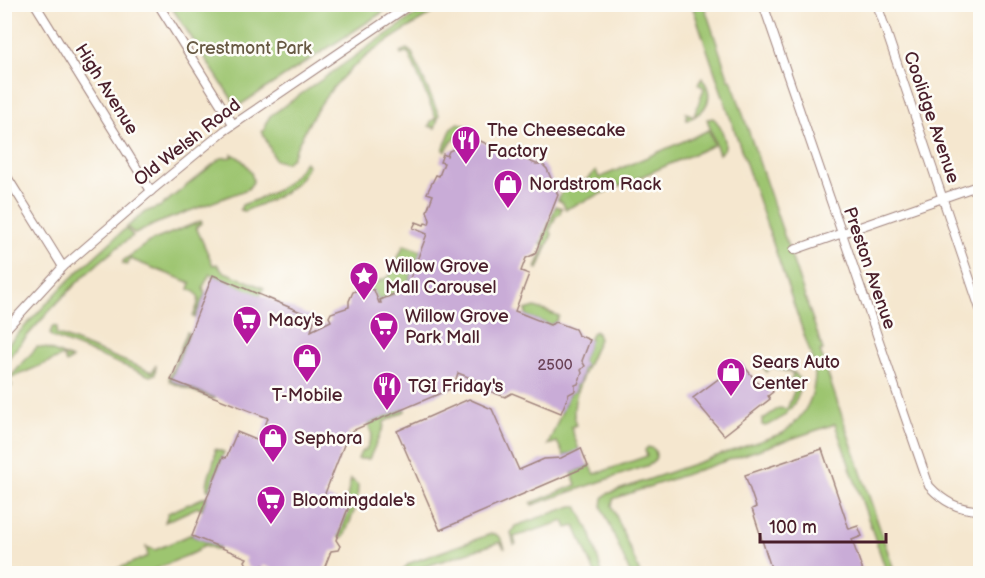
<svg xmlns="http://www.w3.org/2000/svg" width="985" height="578" font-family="'Balsamiq Sans',sans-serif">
<rect width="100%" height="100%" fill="#fdfcf7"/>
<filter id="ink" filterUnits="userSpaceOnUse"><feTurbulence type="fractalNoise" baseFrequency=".0167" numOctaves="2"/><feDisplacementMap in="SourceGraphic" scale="12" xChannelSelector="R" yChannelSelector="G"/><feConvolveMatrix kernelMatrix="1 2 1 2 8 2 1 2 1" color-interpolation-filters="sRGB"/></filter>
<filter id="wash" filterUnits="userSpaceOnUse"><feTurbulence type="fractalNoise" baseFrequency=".008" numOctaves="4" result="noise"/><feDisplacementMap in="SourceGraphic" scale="24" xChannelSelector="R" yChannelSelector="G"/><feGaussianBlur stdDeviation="1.35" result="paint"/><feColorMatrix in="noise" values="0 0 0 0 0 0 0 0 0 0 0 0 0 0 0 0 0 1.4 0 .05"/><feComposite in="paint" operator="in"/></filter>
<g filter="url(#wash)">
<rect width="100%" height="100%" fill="#f5e7cf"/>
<g fill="#9dc570" stroke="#74724e" stroke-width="1.5">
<path d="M432,4L446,5C411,27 367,50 340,80C318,103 304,131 291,159L285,163L275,160L262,131L265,130V124L270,116L368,47Z"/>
<path d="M170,5H394L237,107Z"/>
<path d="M692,5H704L729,80L731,79L823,350L820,351L895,573H887L835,424L613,499L612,506L640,573H630L602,507L603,498L607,494L783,433C806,416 816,396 815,367Z"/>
<path d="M407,49L412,53L439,115L435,128L429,126L431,121L436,118L408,52L401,55L400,52Z"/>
<path d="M702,78C716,97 707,112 687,120L686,113L694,116L704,88L698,84Z"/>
<path d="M713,118C719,122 726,138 725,146C725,150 722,151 719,154L707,119Z"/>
<path d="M458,123L472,128V133L459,134L449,145L446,151L443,150L452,127Z"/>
<path d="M709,130L714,145L566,209L562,202L558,200L563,190L586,180L596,170L599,178Z"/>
<path d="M232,154C242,158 253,170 253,182L248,189L155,224L135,234L127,227L145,212L161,206L221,158L232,157Z"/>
<path d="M305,162L308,165C297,192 269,201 244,211L240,210L242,205C274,193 285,190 305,162Z"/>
<path d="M556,206L562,208L559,215L556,216L550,230L552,234L538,269L536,268L545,246L541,244Z"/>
<path d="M201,221L202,223L196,227L213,265L217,264L222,271L264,288L260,296L210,274L203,287L205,294L195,318L193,317C197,305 205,295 189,289L191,283L130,259L127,265L123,264V261L149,242Z"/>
<path d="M126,228L133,236C84,270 43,317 5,362V349L9,343L70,279Z"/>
<path d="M404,245L421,251L406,289L380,299L381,303H379L374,290L364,287L389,277Z"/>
<path d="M535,307L559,316L556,322L550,325L527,316L525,310Z"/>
<path d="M54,326L57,327L56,334L152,372L156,365L155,374L150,376L52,337L50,334L52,328Z"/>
<path d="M596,331L599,339C589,364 567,400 576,425L571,427L579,450L564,456L557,442L548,445L569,394L575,391V385L578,384L582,373L581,370L585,367L582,361L592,333Z"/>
<path d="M187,332L189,333L171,380L215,398L214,399L170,382L169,378Z"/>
<path d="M37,347L46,348L72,359L66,363L63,356L9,379L12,386L5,390V383Z"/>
<path d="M760,359L795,373L801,381C800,402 785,420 765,426L762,425V420L779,408L787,409L797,384L791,381L793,374L771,366L767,372L759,362Z"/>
<path d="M404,408L405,411L384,422V426L369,459H358L361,452L366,450L372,435L368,424Z"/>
<path d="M648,447L654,449C658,456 656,461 649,465L532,505L531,503L576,485L572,473L590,465L595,474L647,456L645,450Z"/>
<path d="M215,449L224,452L209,491L207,489C206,475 217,464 215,449Z"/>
<path d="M351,479L358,485L357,504L344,537L341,538L339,537L351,505V503L346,501Z"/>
<path d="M207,496L202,509L198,507L165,522L168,513Z"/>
<path d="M572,506H577L591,535L602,573H595L575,526L567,528L564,521L514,537L516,544L514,545L511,533L515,526Z"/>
<path d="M192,534V536L219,547L218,550L205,545L198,549V551L146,573H107L148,556L146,547L155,550Z"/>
<path d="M491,534C500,533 503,541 505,549L500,542L412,571L413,573H399L410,563Z"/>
</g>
<g id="blocks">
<g fill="#c9acd7">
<path d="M476,139L505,152L506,150L519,155V157L536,164H542L547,169L558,195L535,254L526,258L521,271L529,274L515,311L550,325L556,322L575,329L578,335L590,340L582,361L585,366L581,370L582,373L578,384L575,385V391L569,394L561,413L512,393L505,397L479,387L476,380L458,373L453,388L349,432L324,496L349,506L336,540L340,546L338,550L331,551L322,574H285L263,565L262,568L255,570L248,567L245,561L247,558L192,536L223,457L226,458L237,432L259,441L268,418L171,380L213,275L315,318L311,331L331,321L329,317L331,313L349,307V301L353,292L364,287L374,290L379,303H381L380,300L406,289L427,234L413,228L416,222L424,225L425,223L429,224L430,220L427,211L433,195L427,193L436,175L439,176L444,163L440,162L443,154L447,156L449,151Z"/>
<path d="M741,362L759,385L764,381L773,392L768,396L770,399L724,435L693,398Z"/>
<path d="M469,399L492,409L519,470L544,459L561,458L581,448L588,466L440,530L397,431Z"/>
<path d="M822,449L849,529L858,526L862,536L852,540L864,574H773L752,509L756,507L745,475Z"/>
</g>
</g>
</g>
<g filter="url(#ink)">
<use href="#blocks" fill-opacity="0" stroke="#a0837d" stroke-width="1.5"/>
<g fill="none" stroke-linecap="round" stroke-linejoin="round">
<g stroke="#a0837d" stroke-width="10">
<g id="minor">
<path d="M35,4L151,191"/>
<path d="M158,4L233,124"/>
<path d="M763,4L929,486C944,502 958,510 980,510"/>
<path d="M877,4L980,309"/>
<path d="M4,172L63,267"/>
<path d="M794,250L980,185"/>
<path d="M4,331L63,267L151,191L224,131L411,4"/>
</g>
</g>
<use href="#minor" stroke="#fff" stroke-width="8"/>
</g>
</g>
<defs>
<g id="restaurant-pin" transform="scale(1.5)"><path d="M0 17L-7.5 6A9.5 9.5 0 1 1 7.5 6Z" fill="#b5179e" stroke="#fdfcf7"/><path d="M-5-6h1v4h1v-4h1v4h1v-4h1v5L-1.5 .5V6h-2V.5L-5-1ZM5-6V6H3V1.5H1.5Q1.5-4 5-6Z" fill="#fff"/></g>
<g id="shop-pin" transform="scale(1.5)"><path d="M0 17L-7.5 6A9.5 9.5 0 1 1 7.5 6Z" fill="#b5179e" stroke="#fdfcf7"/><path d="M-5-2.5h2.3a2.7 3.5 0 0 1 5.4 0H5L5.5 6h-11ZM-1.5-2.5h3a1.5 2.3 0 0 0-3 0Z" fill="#fff"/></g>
<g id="sight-pin" transform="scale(1.5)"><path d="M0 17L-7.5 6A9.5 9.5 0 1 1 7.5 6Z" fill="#b5179e" stroke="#fdfcf7"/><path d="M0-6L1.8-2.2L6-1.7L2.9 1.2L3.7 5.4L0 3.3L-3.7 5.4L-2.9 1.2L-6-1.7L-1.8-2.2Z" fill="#fff"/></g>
<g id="supermarket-pin" transform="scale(1.5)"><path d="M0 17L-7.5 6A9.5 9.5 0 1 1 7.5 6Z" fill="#b5179e" stroke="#fdfcf7"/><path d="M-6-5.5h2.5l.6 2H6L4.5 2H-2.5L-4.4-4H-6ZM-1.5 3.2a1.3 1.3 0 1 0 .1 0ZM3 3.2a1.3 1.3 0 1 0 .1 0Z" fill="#fff"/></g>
</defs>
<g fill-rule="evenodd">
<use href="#restaurant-pin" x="466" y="140"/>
<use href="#shop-pin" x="508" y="184"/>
<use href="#sight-pin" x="364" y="276"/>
<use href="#supermarket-pin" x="247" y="320"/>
<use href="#supermarket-pin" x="384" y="326"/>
<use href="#shop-pin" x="307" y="358"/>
<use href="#shop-pin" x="731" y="372"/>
<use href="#restaurant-pin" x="387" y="386"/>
<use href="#shop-pin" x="273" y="438"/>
<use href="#supermarket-pin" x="271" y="500"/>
</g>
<g text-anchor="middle" stroke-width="5" stroke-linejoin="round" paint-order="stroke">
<g font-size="15" fill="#6a4256">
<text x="555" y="370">2500</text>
</g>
<g font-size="18" fill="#675943" stroke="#fdfcf7">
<text x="249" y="54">Crestmont Park</text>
</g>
<g font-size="18" fill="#4a1f2b" stroke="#fdfcf7">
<text transform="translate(107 89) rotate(58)" y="6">High Avenue</text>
<text transform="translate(932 117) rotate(71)" y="6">Coolidge Avenue</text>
<text transform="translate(187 142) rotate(-38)" y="6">Old Welsh Road</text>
<text transform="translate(870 268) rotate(71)" y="6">Preston Avenue</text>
</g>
<g font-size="18" fill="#4a1f2b" stroke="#fdfcf7" text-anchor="start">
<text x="487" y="136">The Cheesecake<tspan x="487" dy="21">Factory</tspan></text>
<text x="529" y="190">Nordstrom Rack</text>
<text x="385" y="272">Willow Grove<tspan x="385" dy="21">Mall Carousel</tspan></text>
<text x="405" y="322">Willow Grove<tspan x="405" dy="21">Park Mall</tspan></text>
<text x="268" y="326">Macy's</text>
<text x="752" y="368">Sears Auto<tspan x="752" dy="21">Center</tspan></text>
<text x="408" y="392">TGI Friday's</text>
<text x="307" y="401" text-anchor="middle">T-Mobile</text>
<text x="294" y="444">Sephora</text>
<text x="292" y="506">Bloomingdale's</text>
</g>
</g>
<rect width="985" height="578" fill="none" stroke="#fdfcf7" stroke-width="24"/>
<path d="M760 533v9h126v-9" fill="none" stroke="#4a1f2b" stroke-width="3"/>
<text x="769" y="533" font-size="18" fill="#4a1f2b" stroke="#fdfcf7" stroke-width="4.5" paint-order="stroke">100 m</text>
</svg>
